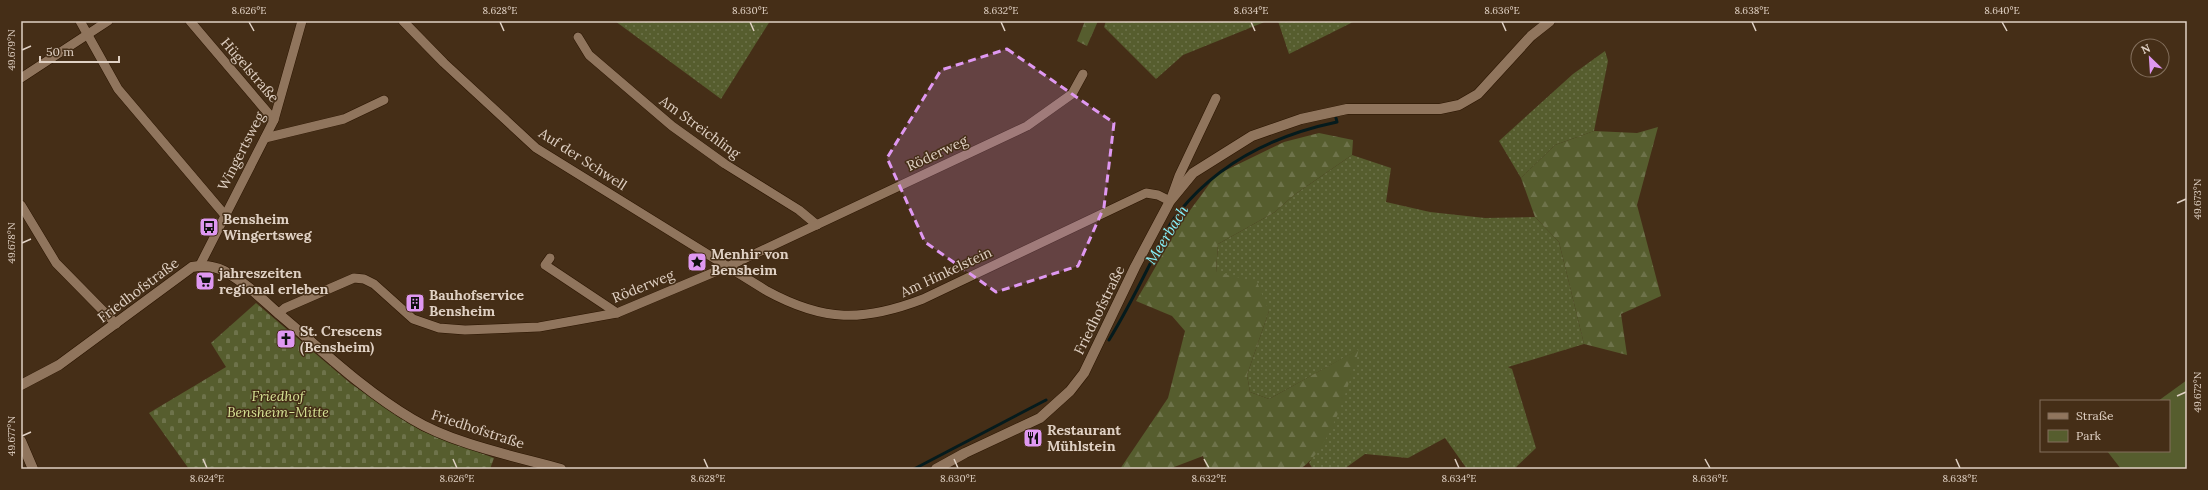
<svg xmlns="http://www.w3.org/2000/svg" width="2208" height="490" font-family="Lora,serif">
<defs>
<pattern id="grass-dots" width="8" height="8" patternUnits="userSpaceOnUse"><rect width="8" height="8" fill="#565d2e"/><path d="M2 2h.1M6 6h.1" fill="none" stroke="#6e734b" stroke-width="1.8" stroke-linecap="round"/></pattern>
<pattern id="forest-firs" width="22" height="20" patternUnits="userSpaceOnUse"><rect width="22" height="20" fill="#565d2e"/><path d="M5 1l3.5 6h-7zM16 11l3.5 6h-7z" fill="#6e734b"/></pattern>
<pattern id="cemetery-stones" width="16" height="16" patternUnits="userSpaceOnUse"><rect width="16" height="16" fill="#565d2e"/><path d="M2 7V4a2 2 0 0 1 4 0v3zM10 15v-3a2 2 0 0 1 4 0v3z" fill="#6e734b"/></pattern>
</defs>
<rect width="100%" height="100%" fill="#452e17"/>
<g fill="url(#grass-dots)">
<path d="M615,21H770L721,99Z"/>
<path d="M1106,21H1267L1183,55L1156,79L1104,27Z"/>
<path d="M1278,21H1355L1289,54Z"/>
<path d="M1605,51L1608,61L1594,131L1555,145L1521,178L1499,141L1573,74Z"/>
<path d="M1352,155L1391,168L1386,202L1430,212L1485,218L1535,217L1559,242L1584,344L1508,367L1512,369L1536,448L1514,469H1467L1445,438L1408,458L1365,454L1344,469H1313L1309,463C1334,423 1345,395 1358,350L1269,399L1250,392L1247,375L1269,311L1216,273L1218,244L1275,212L1294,195Z"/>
</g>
<g fill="url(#forest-firs)">
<path d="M1085,21H1098L1087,46L1077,41Z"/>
<path d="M1658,127L1637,205L1661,296L1621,314L1627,355L1584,344L1559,242L1535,217L1521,178L1555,145L1594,131L1637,133Z"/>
<path d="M1319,133L1353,140L1352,155L1294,195L1275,212L1218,244L1216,272L1257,282L1269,311L1247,375L1250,392L1269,399L1359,349C1349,384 1331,450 1300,469H1207L1203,456L1169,469H1120L1168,398L1185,331L1172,316L1136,301L1180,224L1216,175L1284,142Z"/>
</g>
<path fill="url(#cemetery-stones)" d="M256,303L350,383L407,422L422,431L494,458L490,469H189L149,413L226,367L211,343Z"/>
<path fill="#565d2e" d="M2187,380V469H2121L2107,451H2169V401H2158Z"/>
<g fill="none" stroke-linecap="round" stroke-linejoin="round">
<g stroke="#051b1d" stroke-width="3">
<path d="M1109,340C1123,317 1136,292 1148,268C1158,249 1165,228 1179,212C1220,161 1275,135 1337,122L1336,118"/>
<path d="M914,469L1046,400"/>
</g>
<g stroke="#2b1501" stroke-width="10">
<g id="street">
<path d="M80,21L118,89L224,214"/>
<path d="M190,21L274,120"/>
<path d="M403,21L444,63L536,148L767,291C824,322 863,322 923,299L1146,193L1158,195L1170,201L1179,176L1216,98"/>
<path d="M578,37L589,55L672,126L725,164L799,210L817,225"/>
<path d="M21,78L108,21"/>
<path d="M265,138L344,119L384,100"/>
<path d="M21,205L56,263L116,324"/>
<path d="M550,258L545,265L617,313"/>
<path d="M200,265L274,120L302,21"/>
<path d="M279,313L285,308L354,278L364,279L374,284L413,319L439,328L465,330L539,327L617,313L729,266L1027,126L1072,94L1083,74"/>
</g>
</g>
<g stroke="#2b1501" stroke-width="11">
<g id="secondary">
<path d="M21,385L59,365L192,267C203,265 214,266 224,271C245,282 262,299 279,314C322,350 363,390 412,419C453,444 514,456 561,469"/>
<path d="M21,441L33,469"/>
<path d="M936,469L965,453L1040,418L1070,391L1084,373L1135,267L1170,201L1193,173L1252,136L1301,119L1347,109H1440L1459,105L1478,94L1531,36L1550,21"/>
</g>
</g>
<use href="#street" stroke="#90755d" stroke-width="9"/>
<use href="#secondary" stroke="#90755d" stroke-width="10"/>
</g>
<path fill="#df98f1" fill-opacity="0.2" stroke="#df98f1" stroke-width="3" stroke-dasharray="8 5" stroke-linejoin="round" d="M1007,49L1114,123L1104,207L1078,266L996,292L925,242L887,158L941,70Z"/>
<path fill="none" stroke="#e0d1c4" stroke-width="1.5" d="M249,22L254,31M500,22L504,31M750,22L754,31M1001,22L1005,31M1251,22L1255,31M1502,22L1506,31M1752,22L1756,31M2002,22L2007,31M22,50L31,46M2177,203L2186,199M22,243L31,239M2177,396L2186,392M22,436L31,432M203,459L207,468M453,459L457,468M704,459L708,468M954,459L958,468M1204,459L1209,468M1455,459L1459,468M1705,459L1710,468M1956,459L1960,468"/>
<defs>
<g id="bus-square" transform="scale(1)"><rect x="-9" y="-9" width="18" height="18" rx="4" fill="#df98f1" stroke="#452e17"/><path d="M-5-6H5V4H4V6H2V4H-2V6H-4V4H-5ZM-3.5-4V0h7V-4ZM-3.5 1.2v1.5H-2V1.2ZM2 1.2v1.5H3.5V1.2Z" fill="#111"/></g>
<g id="sight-square" transform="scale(1)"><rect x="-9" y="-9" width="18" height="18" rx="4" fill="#df98f1" stroke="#452e17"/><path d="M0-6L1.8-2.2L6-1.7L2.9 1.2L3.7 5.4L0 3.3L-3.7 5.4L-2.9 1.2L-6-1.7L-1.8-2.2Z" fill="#111"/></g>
<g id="supermarket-square" transform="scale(1)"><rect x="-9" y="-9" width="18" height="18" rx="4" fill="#df98f1" stroke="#452e17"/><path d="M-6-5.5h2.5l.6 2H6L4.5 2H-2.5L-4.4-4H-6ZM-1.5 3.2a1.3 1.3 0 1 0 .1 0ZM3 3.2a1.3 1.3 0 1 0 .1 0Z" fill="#111"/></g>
<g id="building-square" transform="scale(1)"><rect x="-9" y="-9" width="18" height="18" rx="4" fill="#df98f1" stroke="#452e17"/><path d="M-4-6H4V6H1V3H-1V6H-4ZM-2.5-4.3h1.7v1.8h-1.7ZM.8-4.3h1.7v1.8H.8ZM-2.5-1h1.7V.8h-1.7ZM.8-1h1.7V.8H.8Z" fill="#111"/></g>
<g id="church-square" transform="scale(1)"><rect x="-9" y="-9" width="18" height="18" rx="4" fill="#df98f1" stroke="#452e17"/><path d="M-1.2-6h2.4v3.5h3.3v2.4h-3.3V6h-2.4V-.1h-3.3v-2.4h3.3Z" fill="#111"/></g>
<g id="restaurant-square" transform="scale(1)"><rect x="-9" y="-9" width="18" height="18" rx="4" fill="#df98f1" stroke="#452e17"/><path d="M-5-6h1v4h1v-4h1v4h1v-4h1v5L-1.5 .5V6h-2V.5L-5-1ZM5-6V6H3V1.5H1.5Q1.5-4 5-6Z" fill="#111"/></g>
</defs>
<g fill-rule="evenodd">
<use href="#bus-square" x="209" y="227"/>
<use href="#sight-square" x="697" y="262"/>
<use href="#supermarket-square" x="205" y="281"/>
<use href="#building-square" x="415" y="303"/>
<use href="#church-square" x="286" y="339"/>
<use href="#restaurant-square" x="1033" y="438"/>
</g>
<g text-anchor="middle" stroke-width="3" stroke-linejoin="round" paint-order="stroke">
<g font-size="14" fill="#e0d1c4" stroke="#452e17">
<text transform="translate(250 70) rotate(49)" y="5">Hügelstraße</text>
<text transform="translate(700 127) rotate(36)" y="5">Am Streichling</text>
<text transform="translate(241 151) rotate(-63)" y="5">Wingertsweg</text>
<text transform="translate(937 153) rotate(-25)" y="5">Röderweg</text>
<text transform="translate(583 159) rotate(33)" y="5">Auf der Schwell</text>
<text transform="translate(946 272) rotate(-25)" y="5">Am Hinkelstein</text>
<text transform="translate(643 286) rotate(-22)" y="5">Röderweg</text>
<text transform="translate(138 290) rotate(-37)" y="5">Friedhofstraße</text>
<text transform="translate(1099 310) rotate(-64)" y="5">Friedhofstraße</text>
<text transform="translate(478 429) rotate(18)" y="5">Friedhofstraße</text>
</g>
<g font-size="14" font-weight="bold" fill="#e0d1c4" stroke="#452e17" text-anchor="start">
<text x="223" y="224">Bensheim<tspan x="223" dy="16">Wingertsweg</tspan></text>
<text x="711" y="259">Menhir von<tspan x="711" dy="16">Bensheim</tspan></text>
<text x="219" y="278">jahreszeiten<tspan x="219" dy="16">regional erleben</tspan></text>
<text x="429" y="300">Bauhofservice<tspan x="429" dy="16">Bensheim</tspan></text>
<text x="300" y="336">St. Crescens<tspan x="300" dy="16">(Bensheim)</tspan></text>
<text x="1047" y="435">Restaurant<tspan x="1047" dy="16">Mühlstein</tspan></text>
</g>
<g font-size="14" font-style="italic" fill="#d6e294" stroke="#452e17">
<text x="278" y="401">Friedhof<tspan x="278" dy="16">Bensheim-Mitte</tspan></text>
</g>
<g font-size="15" font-style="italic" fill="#86f3fd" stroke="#452e17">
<text transform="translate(1167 235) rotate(-58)" y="5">Meerbach</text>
</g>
</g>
<rect width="2208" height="490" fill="none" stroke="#452e17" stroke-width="44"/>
<rect x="2040" y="400" width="130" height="52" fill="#452e17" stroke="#836f5c"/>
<rect x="2048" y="413" width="20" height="6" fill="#90755d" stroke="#836f5c"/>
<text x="2076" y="420" font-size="12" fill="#e0d1c4">Straße</text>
<rect x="2048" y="430" width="20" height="12" fill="#565d2e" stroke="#836f5c"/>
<text x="2076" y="440" font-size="12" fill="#e0d1c4">Park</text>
<g transform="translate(2150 58) rotate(335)"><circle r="19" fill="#452e17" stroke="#836f5c"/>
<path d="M0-3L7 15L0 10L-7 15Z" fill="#df98f1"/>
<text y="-6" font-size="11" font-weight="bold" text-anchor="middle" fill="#e0d1c4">N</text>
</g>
<path d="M40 56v6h79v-6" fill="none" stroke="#e0d1c4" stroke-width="2"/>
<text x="46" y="56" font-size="12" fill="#e0d1c4" stroke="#452e17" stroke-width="3" paint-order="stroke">50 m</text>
<rect x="22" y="22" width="2164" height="446" fill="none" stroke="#e0d1c4" stroke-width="1.5"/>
<g font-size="10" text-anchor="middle" fill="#e0d1c4">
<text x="249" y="14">8.626°E</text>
<text x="500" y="14">8.628°E</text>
<text x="750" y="14">8.630°E</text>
<text x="1001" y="14">8.632°E</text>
<text x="1251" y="14">8.634°E</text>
<text x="1502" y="14">8.636°E</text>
<text x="1752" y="14">8.638°E</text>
<text x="2002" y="14">8.640°E</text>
<text transform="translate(11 50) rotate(-90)" y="4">49.679°N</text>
<text transform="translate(2197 199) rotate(-90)" y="4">49.673°N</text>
<text transform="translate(11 243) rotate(-90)" y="4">49.678°N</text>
<text transform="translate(2197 392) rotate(-90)" y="4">49.672°N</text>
<text transform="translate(11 436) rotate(-90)" y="4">49.677°N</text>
<text x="207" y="482">8.624°E</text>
<text x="457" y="482">8.626°E</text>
<text x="708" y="482">8.628°E</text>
<text x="958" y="482">8.630°E</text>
<text x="1209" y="482">8.632°E</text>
<text x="1459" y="482">8.634°E</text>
<text x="1710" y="482">8.636°E</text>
<text x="1960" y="482">8.638°E</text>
</g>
</svg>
